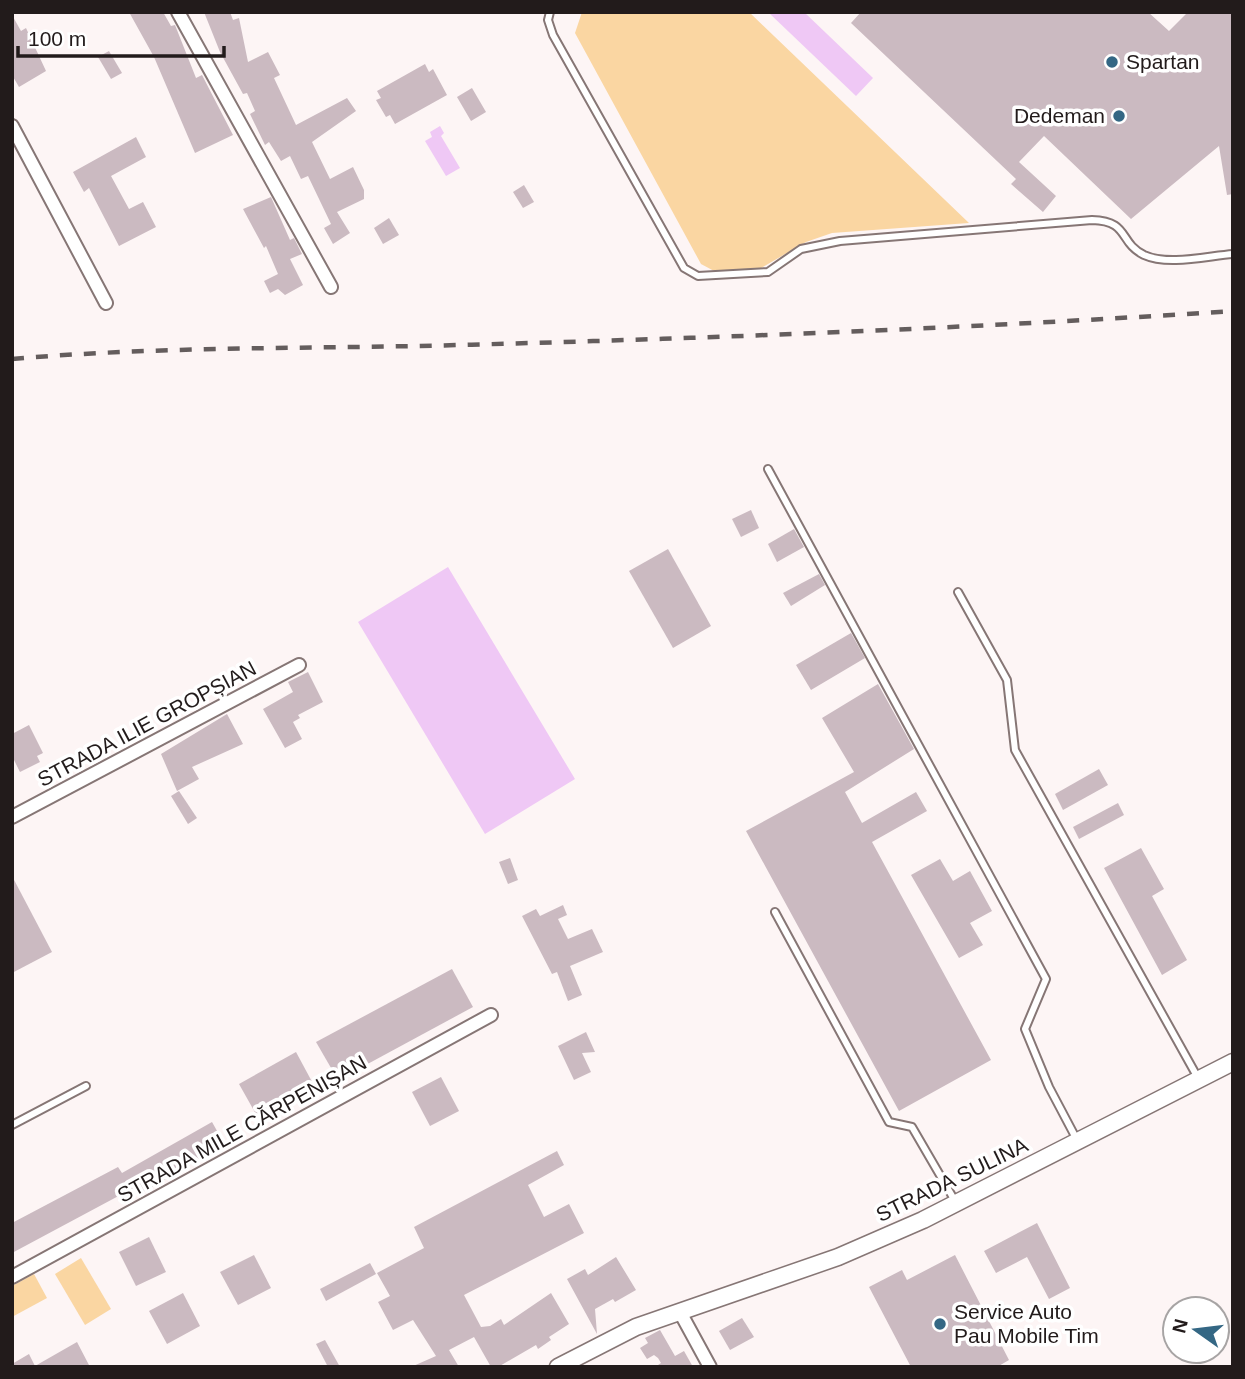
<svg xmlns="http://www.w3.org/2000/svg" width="1245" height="1379" font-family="Helvetica,sans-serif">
<rect width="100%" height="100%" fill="#fdf5f5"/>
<g fill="#fad6a2">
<path d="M582,12H749L969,223L832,233L806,242L761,268L716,272L701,264L575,33Z"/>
<path d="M81,1258L111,1309L85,1325L55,1274Z"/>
<path d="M34,1274L47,1298L12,1317V1286Z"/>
</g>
<g fill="#efc8f5">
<path d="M768,12H804L873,78L856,96Z"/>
<path d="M440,126L444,133L441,136L460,168L446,176L425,141L432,137L430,132Z"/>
<path d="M448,567L575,779L485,834L358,622Z"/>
</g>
<g fill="#cbbac1">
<path d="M129,12H163L171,26L175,25L196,78L202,75L233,135L195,153L154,57Z"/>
<path d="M204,12H230L233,20L239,18L248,62L268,52L280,75L274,78L296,125L347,98L356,111L312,142L330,179L353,167L364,190V199L337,212L350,233L333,244L324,228L331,224L308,176L301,179L290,156L281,161L269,142L265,145L250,114L255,111L247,93L243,94L220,52Z"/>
<path d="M861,12H1148L1169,31L1188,12H1233V194L1227,195L1219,146L1131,219L1044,136L1019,162L1056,196L1043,212L1011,184L1016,179L851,23Z"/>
<path d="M12,15L21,31L26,28L46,71L19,87L12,75Z"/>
<path d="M109,51L122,73L111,79L98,57Z"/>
<path d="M425,64L429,72L433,69L447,95L395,124L390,115L386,117L376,100L381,98L377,91Z"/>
<path d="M472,88L486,112L471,121L457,97Z"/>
<path d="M136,137L146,157L111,176L129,209L143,202L156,227L119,246L89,188L84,192L73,172Z"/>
<path d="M524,185L534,202L523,208L513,192Z"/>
<path d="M271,197L290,240L294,238L302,254L290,259L303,285L285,295L278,289L270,293L264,281L278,274L266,246L264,248L243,209Z"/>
<path d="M389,218L399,235L383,244L374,228Z"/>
<path d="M751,510L759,528L741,537L732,519Z"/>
<path d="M794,529L804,547L777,562L768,544Z"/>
<path d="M668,549L711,626L673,648L629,571Z"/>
<path d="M819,574L825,585L791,606L783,593Z"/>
<path d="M851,633L865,658L811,690L796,665Z"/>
<path d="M308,672L323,702L298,715L300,718L293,722L302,739L285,748L263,709L293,692L288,682Z"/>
<path d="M878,684L914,749L845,792L862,823L916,792L927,811L872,842L991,1060L899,1111L746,831L854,772L822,718Z"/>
<path d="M227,714L243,744L192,767L199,779L177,791L161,754Z"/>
<path d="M29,725L43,753L37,756L40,762L20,772L12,756V734Z"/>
<path d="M1099,769L1108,785L1063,810L1055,794Z"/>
<path d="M179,791L197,818L188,824L171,796Z"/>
<path d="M1118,803L1124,815L1079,839L1073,827Z"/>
<path d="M1141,848L1164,889L1152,896L1187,960L1162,975L1104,868Z"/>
<path d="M510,858L518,880L508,884L499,862Z"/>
<path d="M940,859L953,881L970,871L992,911L970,923L983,945L959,958L911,875Z"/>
<path d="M12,876L52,952L12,973Z"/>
<path d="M563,905L567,915L558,919L568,939L592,929L603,952L570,966L582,995L568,1001L557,972L552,974L522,916L536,909L540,916Z"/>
<path d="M452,969L473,1007L338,1080L316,1042Z"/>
<path d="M586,1032L595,1052L582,1053L591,1072L574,1080L558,1046Z"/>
<path d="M296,1052L317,1091L261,1123L239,1084Z"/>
<path d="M441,1077L459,1111L430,1126L412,1092Z"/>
<path d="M212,1122L225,1145L143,1192L139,1185L12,1253V1223L118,1167L122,1173Z"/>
<path d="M557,1151L564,1165L528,1185L544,1217L569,1204L584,1233L464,1295L481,1327L490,1326L501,1319L504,1325L551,1293L569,1324L549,1337L551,1340L538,1349L536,1345L498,1367H491L474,1337L449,1350L459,1367H411L436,1356L413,1320L393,1330L378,1302L390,1296L377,1273L424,1248L414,1227Z"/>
<path d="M1037,1223L1070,1288L1049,1299L1027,1257L996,1273L984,1251Z"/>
<path d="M149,1237L166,1272L136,1286L119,1252Z"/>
<path d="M254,1255L271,1288L238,1305L220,1272Z"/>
<path d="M955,1255L1009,1360L997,1367H911L869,1287L902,1270L907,1280Z"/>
<path d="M616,1257L636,1290L615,1302L613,1299L595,1309L597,1334L567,1279L585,1269L588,1275Z"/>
<path d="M370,1263L376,1274L326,1301L320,1289Z"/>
<path d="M183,1293L200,1326L167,1344L149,1311Z"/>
<path d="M742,1318L754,1337L730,1350L719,1331Z"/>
<path d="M660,1330L675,1356L684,1351L693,1367H655L661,1363L658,1358L654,1355L647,1359L640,1348L648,1343L645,1338Z"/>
<path d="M325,1340L340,1367H328L316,1344Z"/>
<path d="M77,1342L90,1367H12V1364L29,1354L35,1366Z"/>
</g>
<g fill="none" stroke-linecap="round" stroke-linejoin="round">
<g stroke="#867675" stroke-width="10">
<g id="service">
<path d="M550,12L548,20L553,35L684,268L698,276L768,272L801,249L840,241L1092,220C1130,221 1118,242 1144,255C1168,266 1207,256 1233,254"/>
<path d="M768,469L1046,979L1025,1029L1049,1087L1077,1140"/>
<path d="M958,592L1007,680L1015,750L1198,1078"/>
<path d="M775,912L889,1122L912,1127L955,1201"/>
<path d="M12,1125L86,1086"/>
</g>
</g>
<g stroke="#867675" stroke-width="16">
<g id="minor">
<path d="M178,12L331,287"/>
<path d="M12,126L106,303"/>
<path d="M12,817L299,665"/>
<path d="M12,1277L491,1015"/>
<path d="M680,1312L710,1367"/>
</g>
</g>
<g stroke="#867675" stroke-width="19">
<path id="tertiary" d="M558,1367L636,1327L838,1257L923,1220L1233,1062"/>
</g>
<use href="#service" stroke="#fff" stroke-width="6"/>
<use href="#minor" stroke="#fff" stroke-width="12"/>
<use href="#tertiary" stroke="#fff" stroke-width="16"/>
<path stroke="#645d5d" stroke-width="4.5" stroke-dasharray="12 12" stroke-linecap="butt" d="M12,359C161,346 311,349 460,345C718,338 976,328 1233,311"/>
</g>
<g fill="#346784" stroke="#fff" stroke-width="2.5">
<circle cx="1112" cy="62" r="7"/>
<circle cx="1119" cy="116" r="7"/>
<circle cx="940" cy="1324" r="7"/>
</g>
<g text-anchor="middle" stroke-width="7" stroke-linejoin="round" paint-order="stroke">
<g font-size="21" fill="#221b1b" stroke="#fff" text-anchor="start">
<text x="1126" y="69">Spartan</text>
<text x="1105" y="123" text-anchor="end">Dedeman</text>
<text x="954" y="1319">Service Auto<tspan x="954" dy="24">Pau Mobile Tim</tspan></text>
</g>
<g font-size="21" fill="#221b1b" stroke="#fff">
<text transform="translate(147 724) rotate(-28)" y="7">STRADA ILIE GROPȘIAN</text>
<text transform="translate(242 1129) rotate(-29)" y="7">STRADA MILE CĂRPENIȘAN</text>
<text transform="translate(952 1180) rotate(-26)" y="7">STRADA SULINA</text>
</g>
</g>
<rect width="1245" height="1379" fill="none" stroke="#221b1b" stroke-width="28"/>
<g transform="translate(1196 1330) rotate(284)"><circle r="33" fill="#ffffff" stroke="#a7a4a4" stroke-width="2"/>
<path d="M0-5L12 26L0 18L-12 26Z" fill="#346784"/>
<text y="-10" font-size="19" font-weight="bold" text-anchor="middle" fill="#221b1b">N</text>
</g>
<path d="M18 46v10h206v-10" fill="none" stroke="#221b1b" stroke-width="3.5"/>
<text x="28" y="46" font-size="21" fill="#221b1b" stroke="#ffffff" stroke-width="5" paint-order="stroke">100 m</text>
</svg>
